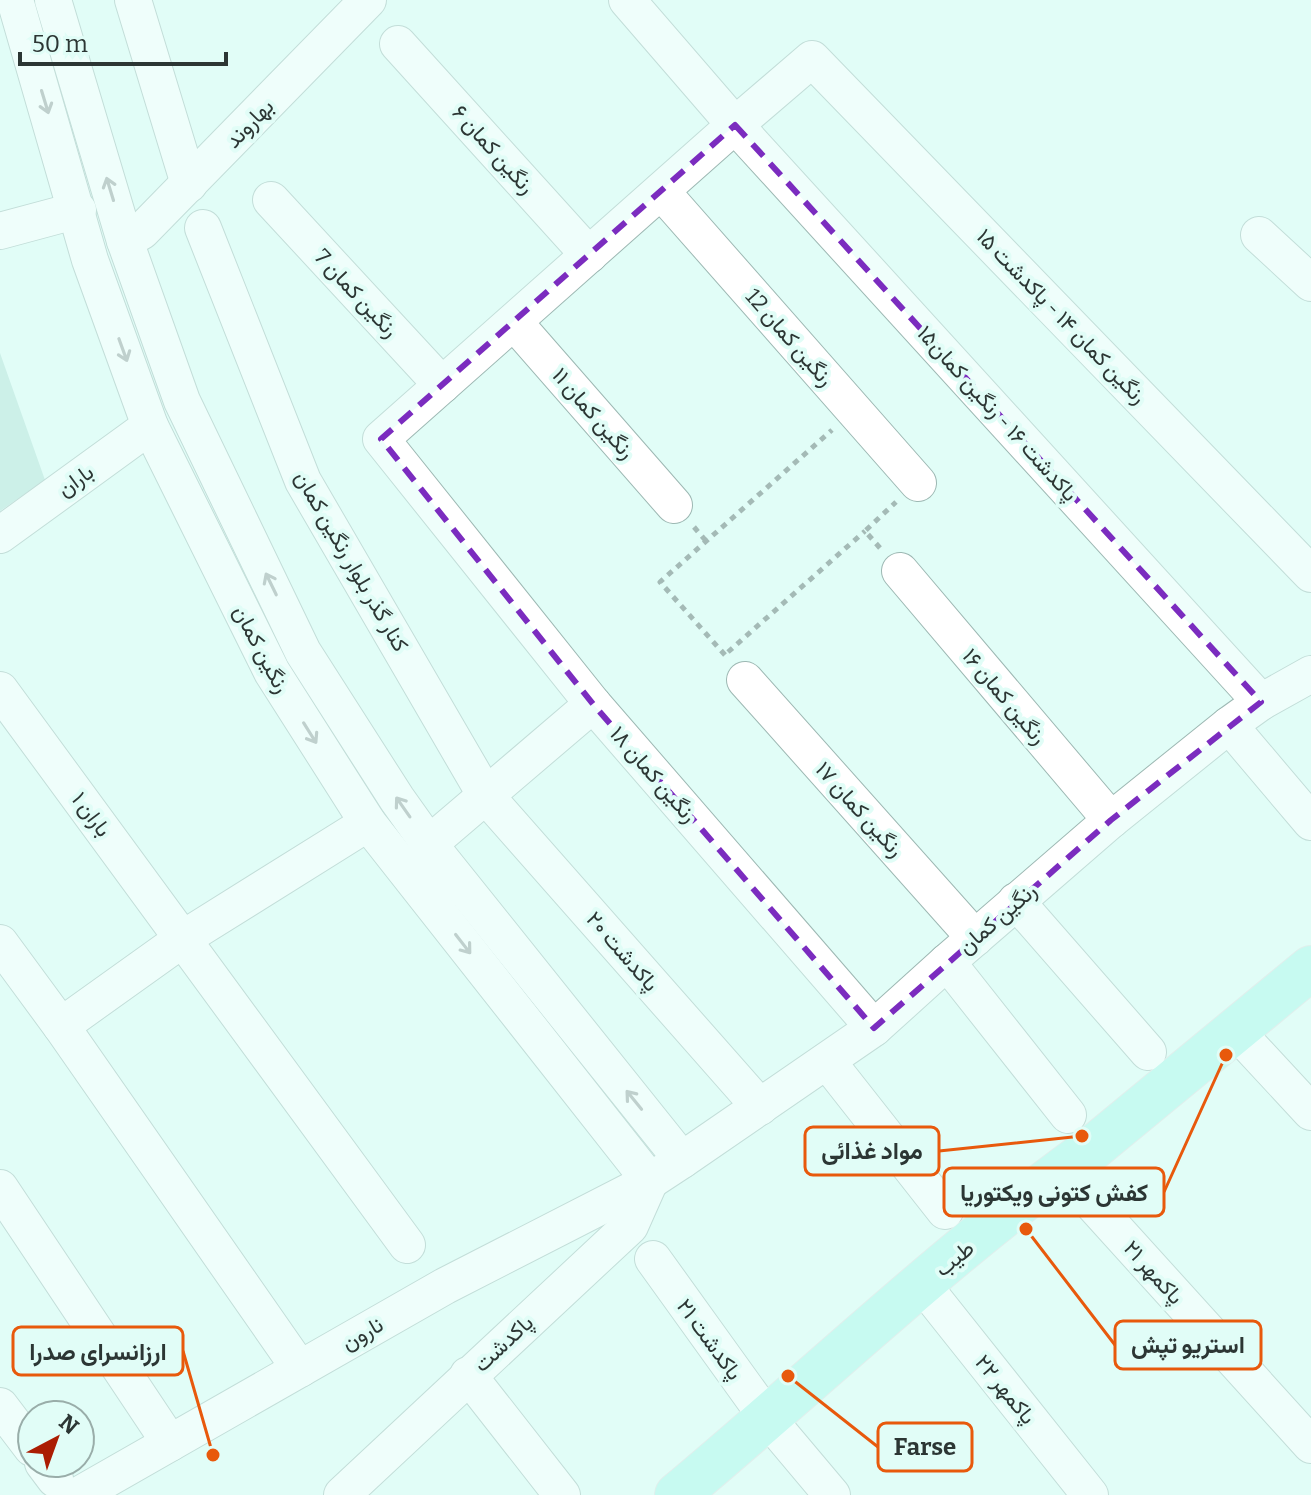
<svg xmlns="http://www.w3.org/2000/svg" width="1311" height="1495" font-family="Bitter,Vazirmatn,serif">
<rect width="100%" height="100%" fill="#e1fdf7"/>
<path fill="#b2dfd6" d="M0,353L45,480L0,511Z"/>
<g fill="none" stroke-linecap="round" stroke-linejoin="round">
<g stroke="#9db8b3" stroke-width="38">
<g id="minor">
<path d="M15,0L90,260L150,426L272,672L368,823L650,1181"/>
<path d="M53,0L125,241L182,401L303,652L397,799L429,844L682,1160"/>
<path d="M133,0L189,184"/>
<path d="M627,0L735,125L1261,702"/>
<path d="M398,44L589,255"/>
<path d="M661,191L918,483"/>
<path d="M271,200L442,385"/>
<path d="M203,228L303,481L486,796L760,1107"/>
<path d="M0,231L78,210"/>
<path d="M1259,235L1311,283"/>
<path d="M125,241L142,231L368,0"/>
<path d="M514,322L674,505"/>
<path d="M0,535L150,426"/>
<path d="M900,571L1111,820"/>
<path d="M745,680L975,938"/>
<path d="M0,690L407,1245"/>
<path d="M1229,725L1311,822"/>
<path d="M429,844L593,704"/>
<path d="M1016,901L1148,1052"/>
<path d="M0,943L61,1026L300,1369"/>
<path d="M947,962L1068,1115"/>
<path d="M61,1026L184,938L368,823"/>
<path d="M874,1028L593,704L381,439L735,125L812,59L1311,574"/>
<path d="M1235,1030L1311,1112"/>
<path d="M827,1061L945,1211"/>
<path d="M1062,1170L1311,1445"/>
<path d="M0,1188L170,1443"/>
<path d="M653,1259L768,1419L832,1495"/>
<path d="M922,1284L1090,1495"/>
<path d="M468,1375L562,1495"/>
<path d="M0,1406L32,1448"/>
<path d="M43,1463L55,1479"/>
<path d="M79,1495L445,1286L650,1181L682,1160L874,1028L947,962L1111,820L1229,725L1261,702L1311,674"/>
<path d="M342,1495L630,1226L650,1181"/>
</g>
</g>
<g stroke="#dddfdf" stroke-width="46">
<path id="major" d="M677,1495C816,1379 947,1252 1094,1147L1311,968"/>
</g>
<g stroke="#a4bab6" stroke-width="5" stroke-dasharray="6 6" stroke-linecap="butt">
<path d="M694,527L706,541"/>
<path d="M880,548L865,531L896,502"/>
<path d="M728,652L865,531"/>
<path d="M725,655L660,582L832,430"/>
</g>
<use href="#minor" stroke="#fff" stroke-width="36"/>
<use href="#major" stroke="#a7f5e9" stroke-width="44"/>
</g>
<defs><path id="oneway-shaft" d="M-6 0H5M1.5-3L5.5 0L1.5 3" fill="none" stroke-width="1.6" stroke-linecap="round" stroke-linejoin="round" transform="scale(2)"/></defs>
<g stroke="#969a9a">
<use href="#oneway-shaft" transform="translate(45 102) rotate(73)"/>
<use href="#oneway-shaft" transform="translate(110 189) rotate(-107)"/>
<use href="#oneway-shaft" transform="translate(123 350) rotate(70)"/>
<use href="#oneway-shaft" transform="translate(271 584) rotate(-116)"/>
<use href="#oneway-shaft" transform="translate(310 733) rotate(58)"/>
<use href="#oneway-shaft" transform="translate(403 807) rotate(-125)"/>
<use href="#oneway-shaft" transform="translate(463 944) rotate(52)"/>
<use href="#oneway-shaft" transform="translate(634 1100) rotate(-129)"/>
</g>
<path d="M0 0H1311V1495H0ZM735,125L1261,702L1111,820L874,1028L593,704L381,439Z" fill="#e1fdf7" fill-opacity=".55" fill-rule="evenodd"/>
<path fill="none" stroke="#7b2cbf" stroke-width="6" stroke-dasharray="16 10" stroke-linejoin="round" d="M735,125L1261,702L1111,820L874,1028L593,704L381,439Z"/>
<g text-anchor="middle" stroke-width="8" stroke-linejoin="round" paint-order="stroke">
<g font-size="22" fill="#2c3634" stroke="#e1fdf7">
<text transform="translate(249 123) rotate(-46)" y="8">بهاروند</text>
<text transform="translate(494 149) rotate(48)" y="8">رنگین کمان ۶</text>
<text transform="translate(357 293) rotate(47)" y="8">رنگین کمان 7</text>
<text transform="translate(1062 316) rotate(46)" y="8">رنگین کمان ۱۴ - پاکدشت ۱۵</text>
<text transform="translate(790 337) rotate(49)" y="8">رنگین کمان 12</text>
<text transform="translate(594 413) rotate(49)" y="8">رنگین کمان ۱۱</text>
<text transform="translate(998 413) rotate(48)" y="8">پاکدشت ۱۶ - رنگین کمان۱۵</text>
<text transform="translate(75 480) rotate(-36)" y="8">باران</text>
<text transform="translate(352 561) rotate(60)" y="8">کنار گذر بلوار رنگین کمان</text>
<text transform="translate(262 649) rotate(62)" y="8">رنگین کمان</text>
<text transform="translate(1005 696) rotate(50)" y="8">رنگین کمان ۱۶</text>
<text transform="translate(654 774) rotate(49)" y="8">رنگین کمان ۱۸</text>
<text transform="translate(860 809) rotate(48)" y="8">رنگین کمان ۱۷</text>
<text transform="translate(92 814) rotate(53)" y="8">باران ۱</text>
<text transform="translate(997 918) rotate(-41)" y="8">رنگین کمان</text>
<text transform="translate(623 951) rotate(49)" y="8">پاکدشت ۲۰</text>
<text transform="translate(954 1258) rotate(-39)" y="8">طیب</text>
<text transform="translate(1154 1272) rotate(48)" y="8">پاکمهر ۲۱</text>
<text transform="translate(362 1333) rotate(-30)" y="8">نارون</text>
<text transform="translate(710 1339) rotate(54)" y="8">پاکدشت ۲۱</text>
<text transform="translate(503 1343) rotate(-43)" y="8">پاکدشت</text>
<text transform="translate(1006 1389) rotate(51)" y="8">پاکمهر ۲۲</text>
</g>
</g>
<path fill="none" stroke="#e8590c" stroke-width="3" d="M1082 1136L939 1151M1226 1055L1164 1192M1026 1229L1115 1345M213 1455L183 1351M788 1376L878 1447"/>
<g fill="#e8590c" stroke="#e1fdf7" stroke-width="3">
<circle cx="1082" cy="1136" r="8"/>
<circle cx="1226" cy="1055" r="8"/>
<circle cx="1026" cy="1229" r="8"/>
<circle cx="213" cy="1455" r="8"/>
<circle cx="788" cy="1376" r="8"/>
</g>
<g fill="#e1fdf7" stroke="#e8590c" stroke-width="3">
<rect x="805" y="1127" width="134" height="48" rx="8"/>
<rect x="944" y="1168" width="220" height="48" rx="8"/>
<rect x="1115" y="1321" width="146" height="48" rx="8"/>
<rect x="13" y="1327" width="170" height="48" rx="8"/>
<rect x="878" y="1423" width="94" height="48" rx="8"/>
</g>
<g font-size="24" text-anchor="middle" font-weight="bold" fill="#2c3634">
<text x="872" y="1159">مواد غذائی</text>
<text x="1054" y="1201">کفش کتونی ویکتوریا</text>
<text x="1188" y="1353">استریو تپش</text>
<text x="98" y="1360">ارزانسرای صدرا</text>
<text x="925" y="1455">Farse</text>
</g>
<g transform="translate(56 1439) rotate(41)"><circle r="38" fill="#e1fdf7" stroke="#99ada9" stroke-width="2"/>
<path d="M0-6L14 30L0 20L-14 30Z" fill="#ab1d03"/>
<text y="-12" font-size="22" font-weight="bold" text-anchor="middle" fill="#2c3634">N</text>
</g>
<path d="M20 52v12h206v-12" fill="none" stroke="#2c3634" stroke-width="4"/>
<text x="32" y="52" font-size="24" fill="#2c3634" stroke="#e1fdf7" stroke-width="6" paint-order="stroke">50 m</text>
</svg>
